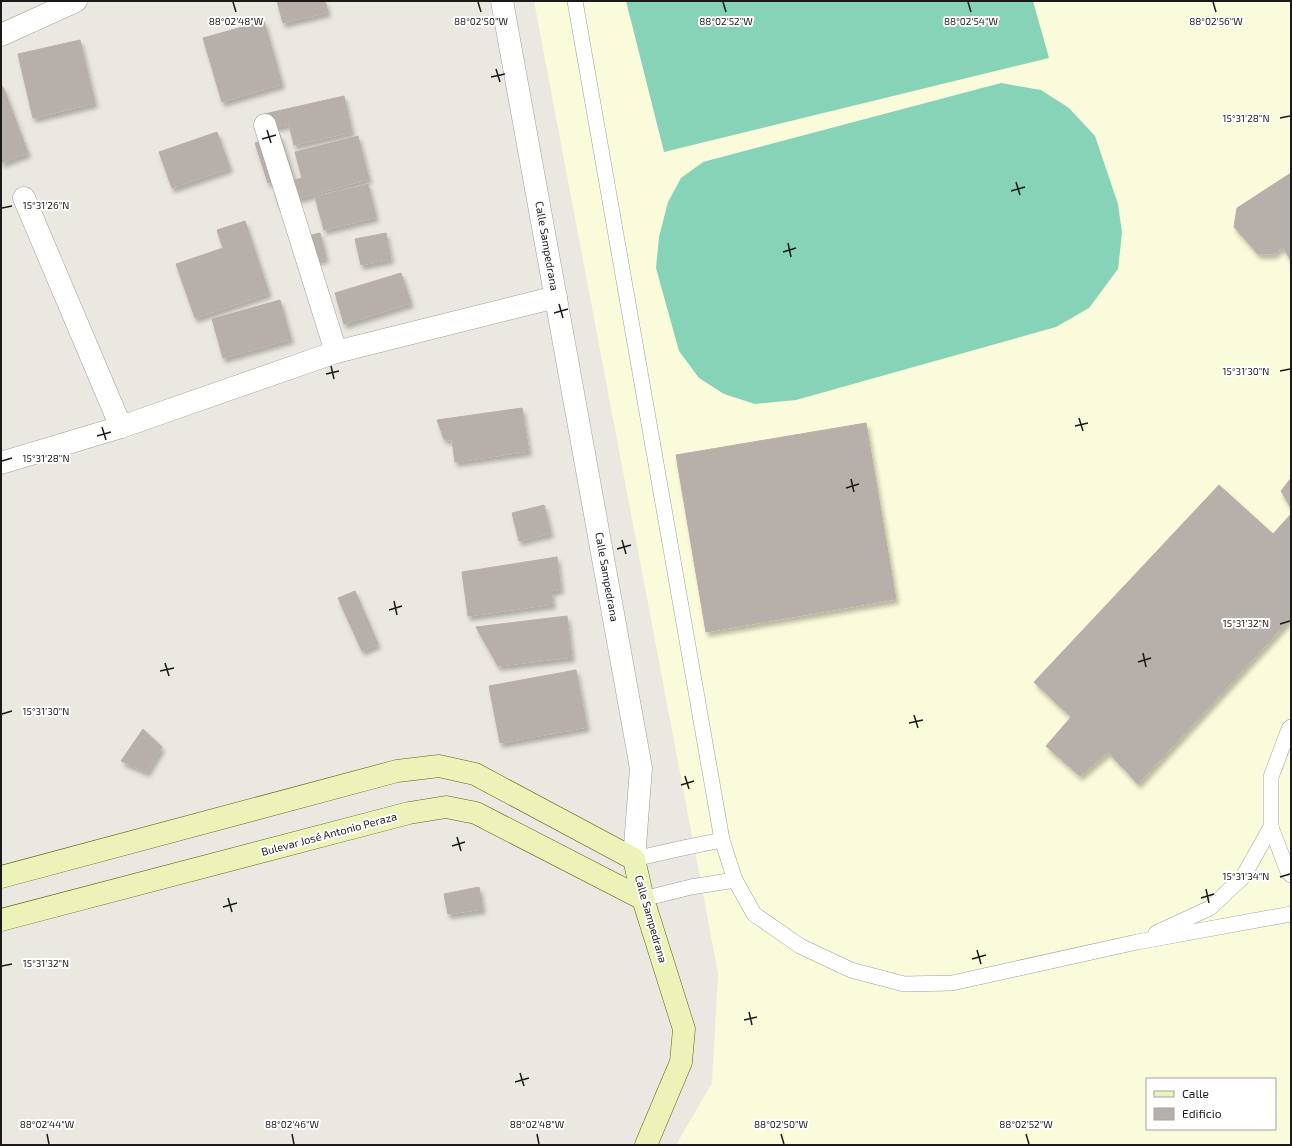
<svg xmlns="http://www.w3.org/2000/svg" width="1292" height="1146" font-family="'Exo 2',sans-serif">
<defs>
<filter id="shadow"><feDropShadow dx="2.5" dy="4.5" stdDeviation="2" flood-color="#0004"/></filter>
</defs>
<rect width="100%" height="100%" fill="#ebe8e1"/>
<path fill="#fafbda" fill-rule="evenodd" d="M534,1H1291V1145H676L712,1083L718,973ZM1147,1079H1275V1129H1147Z"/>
<g fill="#86d3b7">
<path d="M626,1H1033L1049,58L664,152Z"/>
<path d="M1001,83L1041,90L1069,108L1095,136L1118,204L1122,233L1118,269L1089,308L1056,327L796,400L755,404L724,394L699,378L679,351L656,268L659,237L668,202L681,178L703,162Z"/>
</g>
<g fill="#b7b0aa" stroke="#bbafa5" filter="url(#shadow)">
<path d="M277,1H325L328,12L283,23Z"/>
<path d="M264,21L282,84L222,102L203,38Z"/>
<path d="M80,40L95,103L33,118L18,54Z"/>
<path d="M1,85L4,89L28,153L1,163Z"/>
<path d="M344,96L352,132L294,145L289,124L263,130L260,115Z"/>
<path d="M217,132L230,168L172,188L159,152Z"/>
<path d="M280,135L293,175L268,183L255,143Z"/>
<path d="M358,136L369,179L278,204L273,185L302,178L295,152Z"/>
<path d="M1291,173V261L1283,247L1274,254H1258L1234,227L1237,208Z"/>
<path d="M368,184L376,217L324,230L315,197Z"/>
<path d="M245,221L269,293L195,318L176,264L223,248L217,230Z"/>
<path d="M320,233L326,258L304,263L298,238Z"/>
<path d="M386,233L391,259L361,265L355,239Z"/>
<path d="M401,273L411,303L344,324L335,293Z"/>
<path d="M280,300L291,339L223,358L212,319Z"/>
<path d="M522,408L529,451L455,462L452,440L444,439L437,420Z"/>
<path d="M866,423L896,599L706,632L676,455Z"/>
<path d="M1291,478V508L1281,491Z"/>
<path d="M1219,485L1273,534L1291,514V618L1138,784L1108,752L1080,776L1046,746L1071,717L1034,682Z"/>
<path d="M544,505L551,533L519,541L512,513Z"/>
<path d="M557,557L561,589L551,591L553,604L468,616L462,572Z"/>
<path d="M355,591L378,644L362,651L338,598Z"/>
<path d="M567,616L572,657L498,666L476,627Z"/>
<path d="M576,670L587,727L500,743L489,686Z"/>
<path d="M143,729L162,747L147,772L121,761Z"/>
<path d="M479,887L483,909L448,914L444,894Z"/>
</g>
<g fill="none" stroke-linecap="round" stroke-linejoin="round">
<g stroke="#9e9e9e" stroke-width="16">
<g id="lane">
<path d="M575,1L722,840L735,880L754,914L800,946L851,970L904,984L952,983L1137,942L1291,914"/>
<path d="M1291,727L1289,729L1271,777V827L1288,872L1291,875"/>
<path d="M634,859L683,848L722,840"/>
<path d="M643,899L691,887L735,880"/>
<path d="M1156,933L1210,908L1243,877L1271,827"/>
</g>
</g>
<g stroke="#9e9e9e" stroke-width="23">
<g id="street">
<path d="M502,1L641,768L634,859"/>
<path d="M1,35L76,1"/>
<path d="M265,125L336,352"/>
<path d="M24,198L121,427"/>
<path d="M1,463L121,427L336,352L556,297"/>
</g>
</g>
<g stroke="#59640f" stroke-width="23">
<g id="secondary">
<path d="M1,877L397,771L439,766L475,774L634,859L643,899L684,1029L681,1062L646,1145"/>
<path d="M1,920L409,813L446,807L476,813L643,899"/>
</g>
</g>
<use href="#lane" stroke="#fff" stroke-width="15"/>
<use href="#street" stroke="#fff" stroke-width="22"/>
<use href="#secondary" stroke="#edf2b8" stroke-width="22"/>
</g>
<path fill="none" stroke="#1a1a1a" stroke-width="1.5" d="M233,2L236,12M478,2L481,12M723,2L726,12M968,2L971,12M1213,2L1216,12M496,69L500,82M491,77L505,74M1280,118L1290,116M267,130L271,143M262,139L276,135M1016,182L1020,195M1011,191L1025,187M2,208L12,206M788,243L791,257M783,252L796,248M559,304L563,318M554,313L568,309M331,366L334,379M1280,371L1290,369M326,374L339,371M1079,418L1083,431M1075,426L1088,423M102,427L106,440M97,436L111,432M2,461L12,458M851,479L854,492M846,488L859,484M622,540L626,554M617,549L631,545M394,601L397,615M389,610L402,606M1280,624L1290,621M1143,653L1146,667M1138,662L1151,658M165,663L169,676M160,671L174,668M2,714L12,711M914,715L918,728M909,723L923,720M685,776L689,789M681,785L694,781M457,837L461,851M452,846L465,842M1280,877L1290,874M1206,889L1209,903M228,898L232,912M1201,898L1214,894M223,907L237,903M977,950L981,964M972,959L986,955M2,966L12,964M749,1012L752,1025M744,1020L757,1017M520,1073L524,1086M515,1082L529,1078M47,1134L49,1144M292,1134L294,1144M537,1134L539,1144M781,1134L784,1144M1026,1134L1029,1144"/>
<g text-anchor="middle" stroke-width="4" stroke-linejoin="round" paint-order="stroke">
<g font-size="11" fill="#1a1a1a" stroke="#fff">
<text transform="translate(547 246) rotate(80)" y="4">Calle Sampedrana</text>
<text transform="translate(607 577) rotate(80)" y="4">Calle Sampedrana</text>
<text transform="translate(329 834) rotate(-15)" y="4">Bulevar José Antonio Peraza</text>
<text transform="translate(651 919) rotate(74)" y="4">Calle Sampedrana</text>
</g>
</g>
<g font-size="10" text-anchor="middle" fill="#1a1a1a" stroke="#fff" stroke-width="4" stroke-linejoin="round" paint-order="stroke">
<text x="236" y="25">88°02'48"W</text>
<text x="481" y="25">88°02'50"W</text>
<text x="726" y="25">88°02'52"W</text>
<text x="971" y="25">88°02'54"W</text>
<text x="1216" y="25">88°02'56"W</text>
<text x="1246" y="122">15°31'28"N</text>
<text x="46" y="209">15°31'26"N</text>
<text x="1246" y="375">15°31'30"N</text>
<text x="46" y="462">15°31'28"N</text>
<text x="1246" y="627">15°31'32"N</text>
<text x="46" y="715">15°31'30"N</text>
<text x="1246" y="880">15°31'34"N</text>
<text x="46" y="967">15°31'32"N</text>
<text x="47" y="1128">88°02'44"W</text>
<text x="292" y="1128">88°02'46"W</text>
<text x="537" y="1128">88°02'48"W</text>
<text x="781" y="1128">88°02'50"W</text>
<text x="1026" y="1128">88°02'52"W</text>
</g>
<rect width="1292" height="1146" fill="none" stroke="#1a1a1a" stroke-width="4"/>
<rect x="1146" y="1078" width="130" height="52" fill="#ffffff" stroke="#a3a3a3"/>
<rect x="1154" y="1091" width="20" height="6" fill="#edf2b8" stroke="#a3a3a3"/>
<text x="1182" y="1098" font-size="12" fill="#1a1a1a">Calle</text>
<rect x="1154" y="1108" width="20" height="12" fill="#b7b0aa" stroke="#a3a3a3"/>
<text x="1182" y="1118" font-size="12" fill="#1a1a1a">Edificio</text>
</svg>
